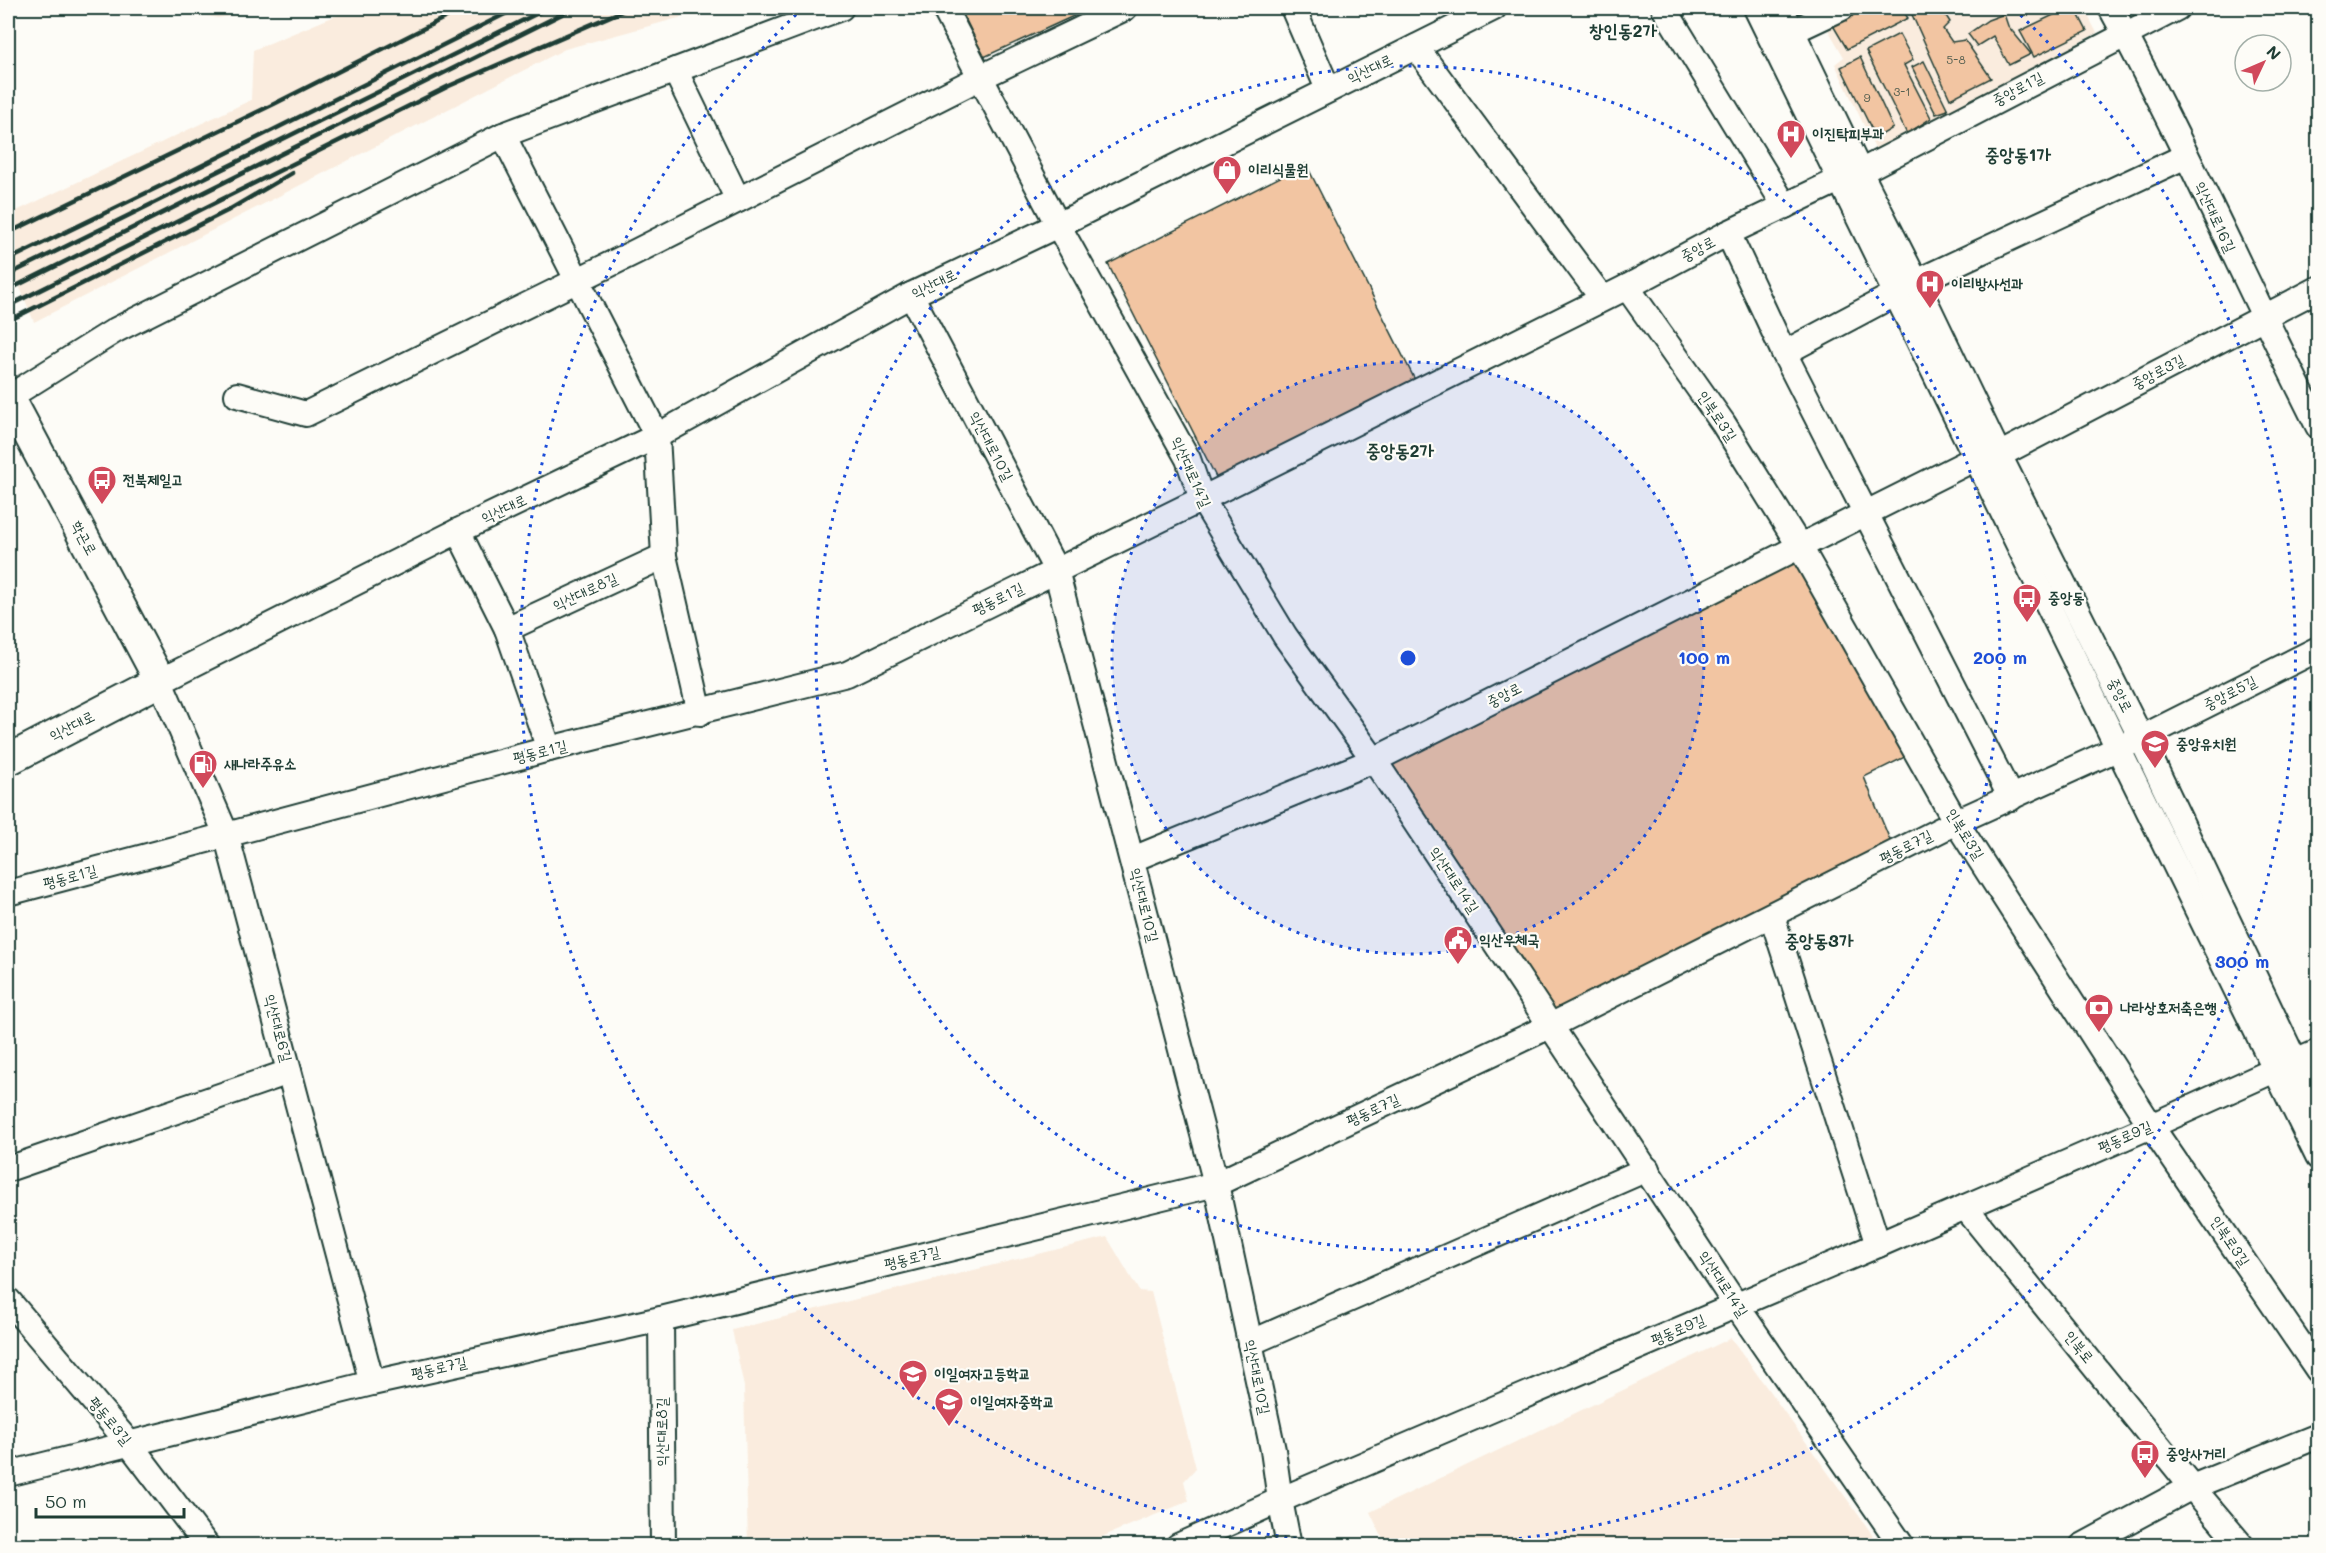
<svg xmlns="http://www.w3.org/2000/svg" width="2326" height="1553" font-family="Mali,'Poor Story',sans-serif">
<rect width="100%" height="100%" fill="#fdfcf7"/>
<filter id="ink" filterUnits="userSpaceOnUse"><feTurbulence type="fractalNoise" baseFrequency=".0167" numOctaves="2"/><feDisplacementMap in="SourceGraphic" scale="12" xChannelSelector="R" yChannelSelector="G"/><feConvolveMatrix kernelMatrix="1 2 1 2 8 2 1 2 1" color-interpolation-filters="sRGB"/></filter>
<g filter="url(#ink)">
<g fill="#faecde">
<path d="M165,8H275L218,18Z"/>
<path d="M354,8H715L565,49L34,322L8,258V215L251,100L253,50Z"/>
<path d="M1864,8H2084L2097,33L1876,151L1835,64L1844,57L1826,26Z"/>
<path d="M1107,1237L1139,1291L1151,1292L1196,1468L1184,1481L1189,1501L1082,1545H748L744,1387L732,1330Z"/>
<path d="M1731,1338L1880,1545H1386L1370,1512Z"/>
</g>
<g fill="#f2c5a2" stroke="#1f3d34" stroke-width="1.5">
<path d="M960,8H1091L984,57Z"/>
<path d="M1861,8H1878L1880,11L1886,8H1901L1908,18L1847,49L1831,22Z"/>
<path d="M1909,8H1941L1950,22L1943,29L1952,42L1965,40L1991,78L1950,99Z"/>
<path d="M2068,8H2075L2087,31L2034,57L2020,31Z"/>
<path d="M2004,14L2008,26L2031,54L2009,65L1993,36L1977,46L1968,34L1988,20Z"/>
<path d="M1899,34L1913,60L1904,65L1931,118L1907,134L1866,51Z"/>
<path d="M1860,57L1893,128L1876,138L1841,67Z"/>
<path d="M1924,61L1948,110L1936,114L1912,67Z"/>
<path d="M1306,164L1417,384L1219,483L1108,264Z"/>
<path d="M1799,556L1907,756L1864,777L1892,845L1553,1017L1384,762Z"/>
</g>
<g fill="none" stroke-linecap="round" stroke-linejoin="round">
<g stroke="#1f3d34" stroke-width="28">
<g id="minor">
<path d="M944,8L1058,225L1188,459L1202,499L1285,636L1374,760L1736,1305L1902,1546"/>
<path d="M1293,8L1328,89"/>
<path d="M1664,8L1785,206"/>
<path d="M1756,8L2318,1157"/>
<path d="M1781,8L1860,172L1916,282L1999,455L2141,738L2318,1110"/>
<path d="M2111,8C2185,145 2248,287 2318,426"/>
<path d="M1791,32L1842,8"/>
<path d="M1416,47L1602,298"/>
<path d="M675,70L738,200"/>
<path d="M503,135L657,436L664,556L700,713"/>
<path d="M1860,172L2177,8"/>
<path d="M1728,233L1784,353L2011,798"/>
<path d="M1916,282L2186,156"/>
<path d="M1627,287L1723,423L1800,547L1956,822L2151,1126L2318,1370"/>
<path d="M911,295L1056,570L1216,1184L1273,1450L1280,1500L1289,1546"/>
<path d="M1784,353L1897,293"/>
<path d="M237,395L306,414L635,252L981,77L1125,8"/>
<path d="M9,397L116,330L503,135L841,8"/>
<path d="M1999,455L2318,289"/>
<path d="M458,531L507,629L549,749"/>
<path d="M507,629L664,556"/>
<path d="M1133,859L1374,760L1976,458"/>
<path d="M8,893L549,749L847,674L1202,499L1627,287L1728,233L1839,180"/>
<path d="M1772,916L1878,1245"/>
<path d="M2295,1062L2318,1052"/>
<path d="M8,1169L289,1072"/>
<path d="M1965,1207L2192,1487L2242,1546"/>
<path d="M8,1300L128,1442L207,1546"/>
<path d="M661,1319L663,1546"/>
<path d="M1250,1343L1647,1169"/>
<path d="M372,1383L226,834L160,681L458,531L657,436L911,295L1058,225L1494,8"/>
<path d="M8,1474L372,1383L661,1319L1216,1184L1552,1025L1956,822L2141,738L2318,649"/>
<path d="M1178,1546L1280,1500L1878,1245L2151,1126L2277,1069"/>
<path d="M2082,1546L2192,1487L2318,1436"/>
</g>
</g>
<g stroke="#1f3d34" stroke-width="34">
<path id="major" d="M8,395L160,681L8,760"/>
</g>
<use href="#minor" stroke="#fdfcf7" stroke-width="24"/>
<use href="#major" stroke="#fdfcf7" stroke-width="30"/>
<g stroke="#1f3d34" stroke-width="4.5">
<path d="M8,233L274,104L464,8"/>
<path d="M8,260L177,178L517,8"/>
<path d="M8,275L548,8"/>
<path d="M8,290L574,8"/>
<path d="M8,306L449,86L629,8"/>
<path d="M8,321L227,211L292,173"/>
</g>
</g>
</g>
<circle cx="1408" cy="658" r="296" fill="#1d4ed8" fill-opacity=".12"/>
<g fill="none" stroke="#1d4ed8" stroke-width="3" stroke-dasharray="3 6">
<circle cx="1408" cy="658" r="296"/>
<circle cx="1408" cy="658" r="592"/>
<path d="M1377 1545A888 888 0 0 1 802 9M2014 9A888 888 0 0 1 1439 1545"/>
</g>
<defs>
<g id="hospital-pin" transform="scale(1.5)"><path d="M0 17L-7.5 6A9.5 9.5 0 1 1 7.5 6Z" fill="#d1495b" stroke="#fdfcf7"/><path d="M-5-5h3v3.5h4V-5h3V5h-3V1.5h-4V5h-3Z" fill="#fff"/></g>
<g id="shop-pin" transform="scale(1.5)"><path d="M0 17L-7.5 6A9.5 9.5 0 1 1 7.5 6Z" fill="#d1495b" stroke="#fdfcf7"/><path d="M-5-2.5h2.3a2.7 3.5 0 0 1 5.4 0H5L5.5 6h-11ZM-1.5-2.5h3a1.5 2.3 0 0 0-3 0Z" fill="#fff"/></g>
<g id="bus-pin" transform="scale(1.5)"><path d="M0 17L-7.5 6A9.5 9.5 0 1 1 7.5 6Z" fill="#d1495b" stroke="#fdfcf7"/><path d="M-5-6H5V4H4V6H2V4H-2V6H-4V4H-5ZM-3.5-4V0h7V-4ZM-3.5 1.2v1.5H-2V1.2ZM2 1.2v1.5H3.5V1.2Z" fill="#fff"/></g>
<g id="school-pin" transform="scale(1.5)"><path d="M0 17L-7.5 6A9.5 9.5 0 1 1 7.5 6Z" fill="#d1495b" stroke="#fdfcf7"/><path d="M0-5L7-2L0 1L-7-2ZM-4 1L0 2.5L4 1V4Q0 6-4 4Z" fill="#fff"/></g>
<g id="fuel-pin" transform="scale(1.5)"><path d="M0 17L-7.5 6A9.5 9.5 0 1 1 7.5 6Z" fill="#d1495b" stroke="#fdfcf7"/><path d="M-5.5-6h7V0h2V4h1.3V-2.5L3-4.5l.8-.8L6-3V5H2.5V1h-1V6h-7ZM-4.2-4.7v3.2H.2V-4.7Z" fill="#fff"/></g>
<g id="civic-pin" transform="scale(1.5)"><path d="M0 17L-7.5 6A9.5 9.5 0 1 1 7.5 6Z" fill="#d1495b" stroke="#fdfcf7"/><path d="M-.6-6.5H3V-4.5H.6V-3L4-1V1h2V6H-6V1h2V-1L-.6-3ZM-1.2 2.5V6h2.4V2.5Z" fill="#fff"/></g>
<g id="bank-pin" transform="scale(1.5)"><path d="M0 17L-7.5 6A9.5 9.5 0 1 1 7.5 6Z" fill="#d1495b" stroke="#fdfcf7"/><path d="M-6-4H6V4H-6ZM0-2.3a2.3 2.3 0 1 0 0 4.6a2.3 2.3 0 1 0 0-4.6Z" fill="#fff"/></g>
</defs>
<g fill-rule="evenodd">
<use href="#hospital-pin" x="1791" y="134"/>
<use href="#shop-pin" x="1227" y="170"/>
<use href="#hospital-pin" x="1930" y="284"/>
<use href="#bus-pin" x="102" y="480"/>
<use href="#bus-pin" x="2027" y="598"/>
<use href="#school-pin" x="2155" y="744"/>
<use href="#fuel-pin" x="203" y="764"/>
<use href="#civic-pin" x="1458" y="940"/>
<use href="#bank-pin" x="2099" y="1008"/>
<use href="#school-pin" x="913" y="1374"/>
<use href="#school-pin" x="949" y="1402"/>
<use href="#bus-pin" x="2145" y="1454"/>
</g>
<g text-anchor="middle" stroke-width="4.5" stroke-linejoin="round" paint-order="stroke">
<g font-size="12" fill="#545f50">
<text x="1956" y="64">5-8</text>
<text x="1902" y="96">3-1</text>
<text x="1867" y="102">9</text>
</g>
<g font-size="15" fill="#1f3d34" stroke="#fdfcf7">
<text transform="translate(1370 69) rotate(-26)" y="5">익산대로</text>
<text transform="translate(2018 89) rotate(-28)" y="5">중앙로1길</text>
<text transform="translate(2215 217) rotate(65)" y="5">익산대로16길</text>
<text transform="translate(1698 249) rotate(-28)" y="5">중앙로</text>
<text transform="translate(934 284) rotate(-26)" y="5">익산대로</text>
<text transform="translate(2158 372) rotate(-28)" y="5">중앙로3길</text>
<text transform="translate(1717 416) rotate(56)" y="5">인북로3길</text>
<text transform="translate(991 446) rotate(62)" y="5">익산대로10길</text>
<text transform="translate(1191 472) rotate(66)" y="5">익산대로14길</text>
<text transform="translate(504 509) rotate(-25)" y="5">익산대로</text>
<text transform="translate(84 538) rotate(62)" y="5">학곤로</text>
<text transform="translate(585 592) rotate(-25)" y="5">익산대로8길</text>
<text transform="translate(998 599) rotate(-26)" y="5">평동로1길</text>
<text transform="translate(2230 693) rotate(-27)" y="5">중앙로5길</text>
<text transform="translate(1504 695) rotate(-27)" y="5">중앙로</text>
<text transform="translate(2120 695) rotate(63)" y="5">중앙로</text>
<text transform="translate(72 726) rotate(-27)" y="5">익산대로</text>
<text transform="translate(540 752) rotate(-14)" y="5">평동로1길</text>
<text transform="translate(1965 834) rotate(58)" y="5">인북로3길</text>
<text transform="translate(1906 847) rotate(-27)" y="5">평동로7길</text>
<text transform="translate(70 877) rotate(-15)" y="5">평동로1길</text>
<text transform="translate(1454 880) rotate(56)" y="5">익산대로14길</text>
<text transform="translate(1144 905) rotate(76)" y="5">익산대로10길</text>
<text transform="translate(278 1028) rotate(75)" y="5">익산대로6길</text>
<text transform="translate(1373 1110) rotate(-25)" y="5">평동로7길</text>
<text transform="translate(2125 1137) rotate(-24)" y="5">평동로9길</text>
<text transform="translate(2230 1241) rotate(56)" y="5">인북로3길</text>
<text transform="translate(912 1258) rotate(-14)" y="5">평동로7길</text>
<text transform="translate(1723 1284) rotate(56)" y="5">익산대로14길</text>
<text transform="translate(1678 1330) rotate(-23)" y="5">평동로9길</text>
<text transform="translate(2079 1347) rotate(51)" y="5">인북로</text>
<text transform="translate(439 1368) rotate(-13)" y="5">평동로7길</text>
<text transform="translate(1257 1377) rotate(78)" y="5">익산대로10길</text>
<text transform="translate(110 1421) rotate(50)" y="5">평동로3길</text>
<text transform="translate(662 1432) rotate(-90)" y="5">익산대로8길</text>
</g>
<g font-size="15" font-weight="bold" fill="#1f3d34" stroke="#fdfcf7" text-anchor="start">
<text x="1812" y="139">이진탁피부과</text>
<text x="1248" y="175">이리식물원</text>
<text x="1951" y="289">이리방사선과</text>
<text x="123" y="485">전북제일고</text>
<text x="2048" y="603">중앙동</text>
<text x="2176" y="749">중앙유치원</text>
<text x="224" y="769">새나라주유소</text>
<text x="1479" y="945">익산우체국</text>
<text x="2120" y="1013">나라상호저축은행</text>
<text x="934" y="1379">이일여자고등학교</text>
<text x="970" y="1407">이일여자중학교</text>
<text x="2166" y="1459">중앙사거리</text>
</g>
<g font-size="18" font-weight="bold" fill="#1f3d34" stroke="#fdfcf7">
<text x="1623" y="37">창인동2가</text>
<text x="2018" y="161">중앙동1가</text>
<text x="1400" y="457">중앙동2가</text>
<text x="1819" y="947">중앙동3가</text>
</g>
</g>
<circle cx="1408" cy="658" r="9" fill="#1d4ed8" stroke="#fdfcf7" stroke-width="3"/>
<g font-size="18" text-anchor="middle" font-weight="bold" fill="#1d4ed8" stroke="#fdfcf7" stroke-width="4.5" stroke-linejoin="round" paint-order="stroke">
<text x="1704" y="664">100 m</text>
<text x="2000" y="664">200 m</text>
<text x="2242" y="968">300 m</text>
</g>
<rect width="2326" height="1553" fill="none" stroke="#fdfcf7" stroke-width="30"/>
<rect x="15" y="15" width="2296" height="1523" fill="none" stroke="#1f3d34" stroke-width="2" filter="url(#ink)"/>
<g transform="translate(2263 63) rotate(46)"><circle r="28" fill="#fdfcf7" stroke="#a4b0a9" stroke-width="1.5"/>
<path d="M0-4.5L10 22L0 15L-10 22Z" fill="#d1495b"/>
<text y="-9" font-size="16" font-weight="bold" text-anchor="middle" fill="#1f3d34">N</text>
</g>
<path d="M36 1508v9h148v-9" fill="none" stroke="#1f3d34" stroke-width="3"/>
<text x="45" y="1508" font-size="18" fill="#1f3d34" stroke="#fdfcf7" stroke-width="4.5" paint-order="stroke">50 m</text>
</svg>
